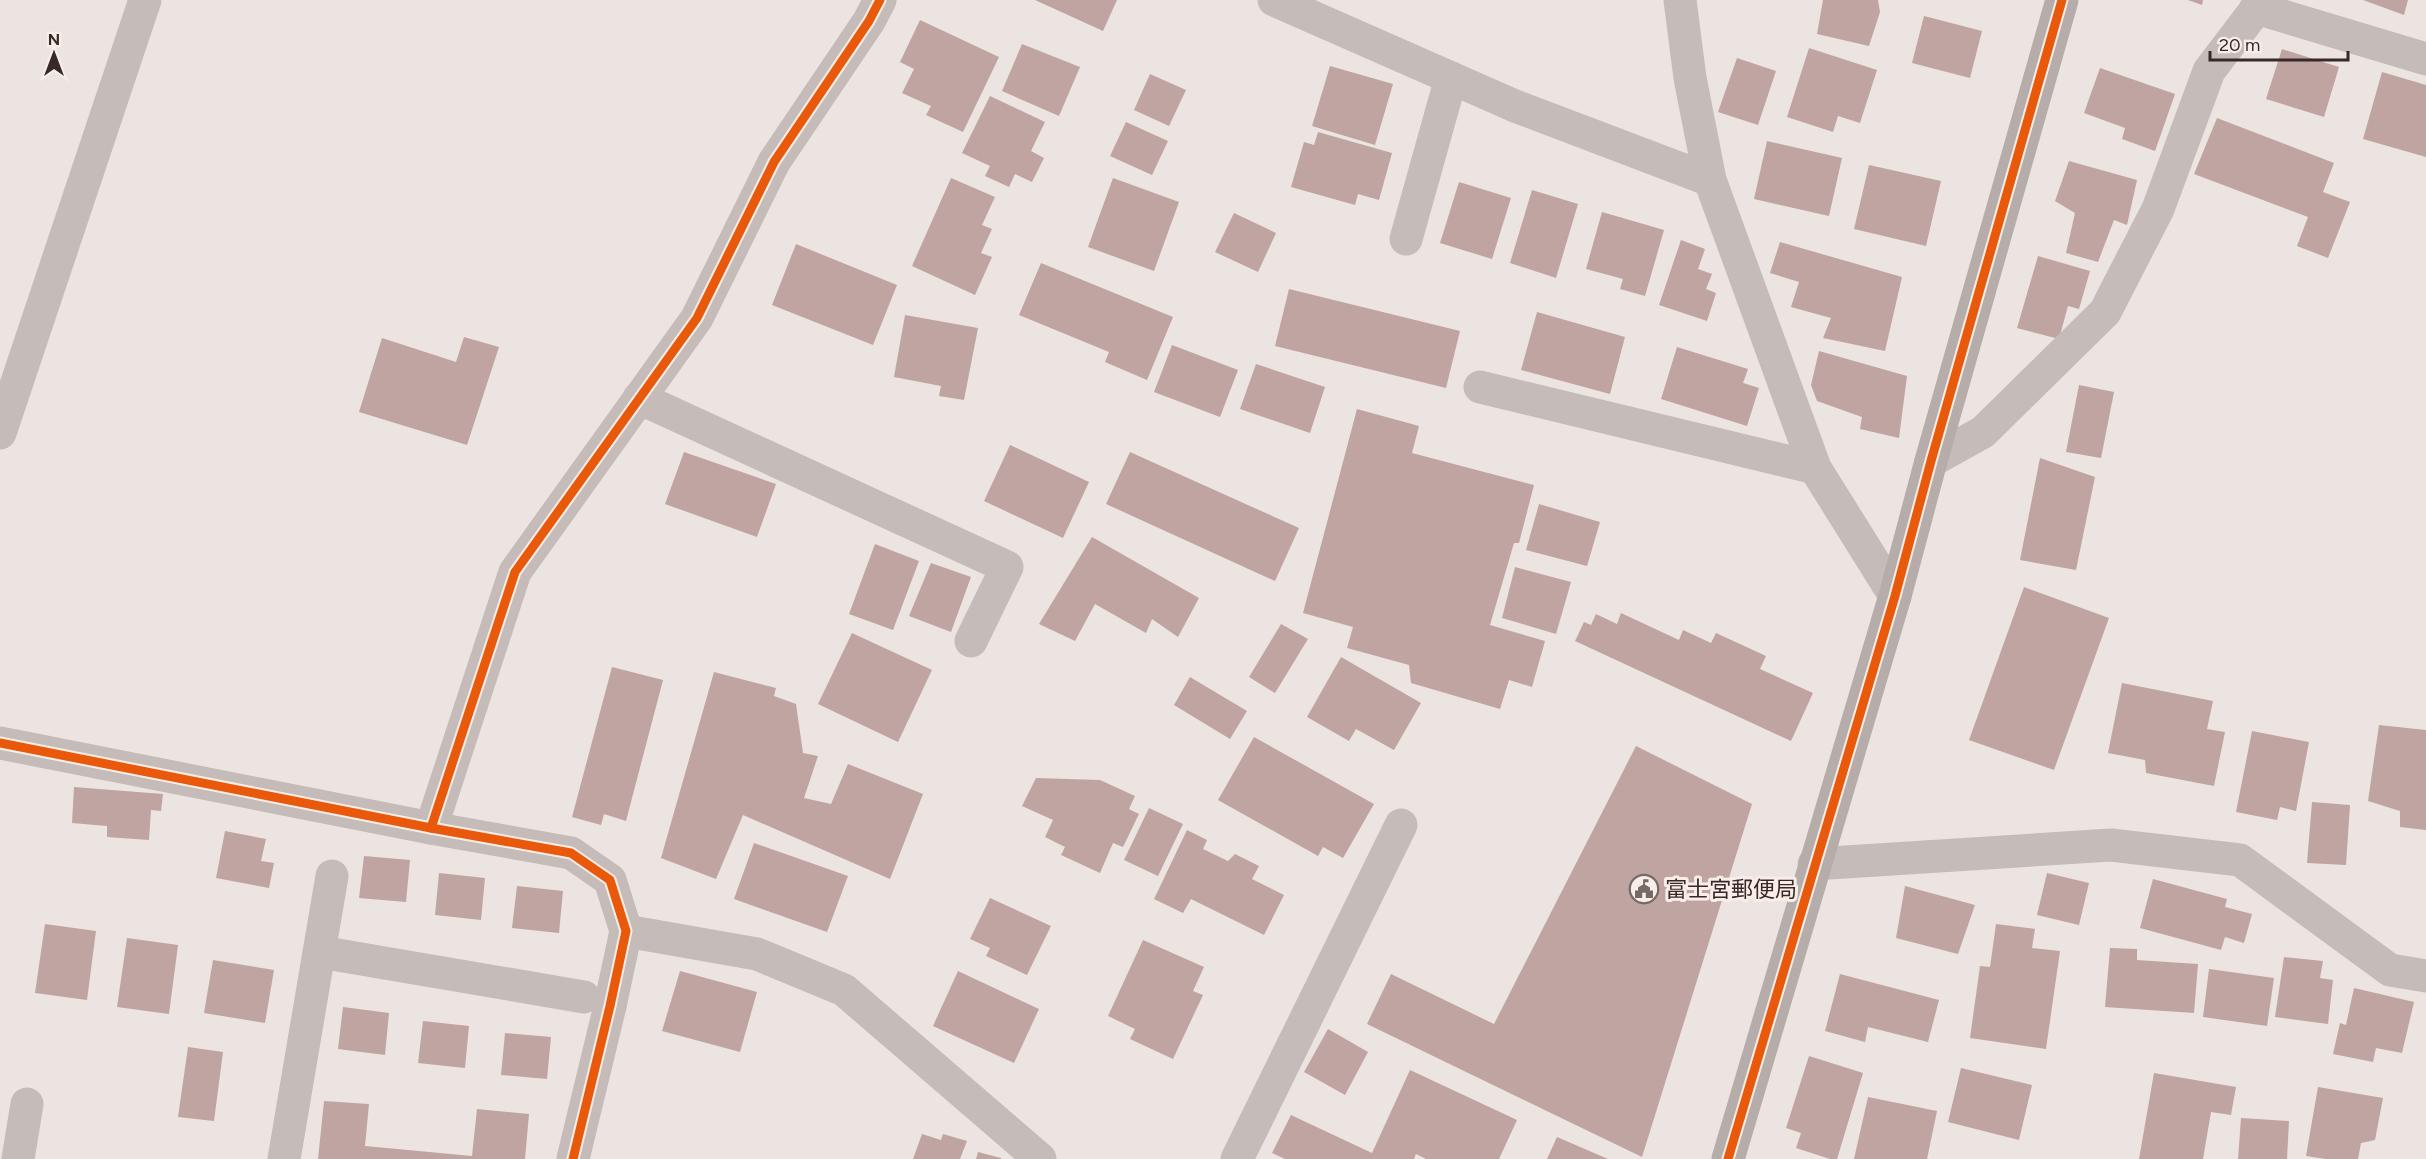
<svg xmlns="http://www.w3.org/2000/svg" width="2426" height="1159" font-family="Figtree,'Noto Sans JP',sans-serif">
<rect width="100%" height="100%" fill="#ece4e0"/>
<g fill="#bfa4a2">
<path d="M1035,0H1117L1103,31Z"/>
<path d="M1823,0H1878L1880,12L1869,46L1817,34Z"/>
<path d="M2188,0H2203L2202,5Z"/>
<path d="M2363,0H2408L2404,15Z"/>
<path d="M1924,16L1982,31L1970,78L1912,63Z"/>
<path d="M920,20L999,57L963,132L926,115L931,106L902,93L914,69L900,62Z"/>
<path d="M1022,44L1080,67L1059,116L1002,91Z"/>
<path d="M1809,48L1877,70L1860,123L1838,116L1833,132L1787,117Z"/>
<path d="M2282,49L2339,67L2324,117L2266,99Z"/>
<path d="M1737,58L1776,71L1758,125L1718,112Z"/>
<path d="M1330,66L1393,84L1375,145L1312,126Z"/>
<path d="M2100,68L2175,94L2155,151L2122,139L2125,128L2084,113Z"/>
<path d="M2382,72L2426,85V157L2363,139Z"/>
<path d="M1150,74L1186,90L1169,126L1134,110Z"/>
<path d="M990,96L1045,122L1031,151L1044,158L1032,182L1015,174L1009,187L985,176L990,166L962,153Z"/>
<path d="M2217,118L2334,163L2323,192L2350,202L2328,258L2297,246L2308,217L2194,174Z"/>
<path d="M1126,122L1168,141L1152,175L1110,156Z"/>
<path d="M1318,132L1392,153L1379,200L1358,194L1355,205L1291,187L1304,142L1314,145Z"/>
<path d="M1767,141L1842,158L1829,216L1754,199Z"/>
<path d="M2069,161L2137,180L2127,225L2114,220L2098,262L2066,253L2075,213L2055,201Z"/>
<path d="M1869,165L1941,181L1926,246L1854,229Z"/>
<path d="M951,178L995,197L982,225L992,229L981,253L992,257L975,295L912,266Z"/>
<path d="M1113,178L1179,202L1154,271L1088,247Z"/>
<path d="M1459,182L1511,198L1492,259L1440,243Z"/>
<path d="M1532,190L1578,204L1556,278L1510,263Z"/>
<path d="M1602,212L1664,230L1645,296L1620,289L1623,279L1586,269Z"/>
<path d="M1234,213L1276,233L1258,272L1215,252Z"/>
<path d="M1681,240L1705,249L1698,269L1712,274L1706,289L1716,293L1707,321L1659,305Z"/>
<path d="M1780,242L1902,277L1885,351L1823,338L1831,318L1791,307L1799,282L1770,273Z"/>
<path d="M796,244L897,285L873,345L772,305Z"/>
<path d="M2038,256L2090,271L2079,309L2068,306L2059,339L2017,328Z"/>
<path d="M1041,263L1173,317L1147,380L1105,362L1109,352L1019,315Z"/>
<path d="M1289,289L1460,331L1446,388L1275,346Z"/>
<path d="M1537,312L1625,337L1610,394L1521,370Z"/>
<path d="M905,315L978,328L964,400L939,396L941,386L894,377Z"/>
<path d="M464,337L499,347L467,445L359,412L382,338L456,362Z"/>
<path d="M1172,345L1238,370L1220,417L1154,392Z"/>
<path d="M1677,347L1748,369L1743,383L1759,388L1747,426L1661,399Z"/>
<path d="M1819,351L1907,376L1899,438L1860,429L1862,417L1817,401L1811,385Z"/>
<path d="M1256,364L1325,387L1310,433L1240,409Z"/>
<path d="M2079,385L2114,392L2101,458L2066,452Z"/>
<path d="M1357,409L1419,426L1412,453L1534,485L1519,543H1514L1490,625L1545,641L1532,687L1509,680L1500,709L1411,683L1409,665L1347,648L1353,627L1303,613Z"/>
<path d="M1010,445L1089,482L1063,538L984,501Z"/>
<path d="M684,452L776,484L757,537L665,504Z"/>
<path d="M1130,452L1299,528L1275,581L1106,504Z"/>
<path d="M2040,458L2095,477L2076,570L2020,560Z"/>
<path d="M1539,504L1600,522L1587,566L1526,550Z"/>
<path d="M1092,537L1199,598L1178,637L1152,619L1146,633L1095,604L1075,641L1039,624Z"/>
<path d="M875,544L919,561L893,630L849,614Z"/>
<path d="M931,563L971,577L951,632L909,616Z"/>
<path d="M1515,567L1571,582L1556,634L1502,618Z"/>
<path d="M2024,587L2109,618L2054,770L1969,740Z"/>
<path d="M1621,613L1679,640L1683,630L1711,643L1716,633L1766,656L1760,669L1813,693L1791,741L1575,641L1584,622L1591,625L1596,614L1617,624Z"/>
<path d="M1281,624L1308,639L1275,693L1249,677Z"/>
<path d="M852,633L932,670L898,742L818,704Z"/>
<path d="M1341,657L1421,703L1394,750L1356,729L1349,741L1307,717Z"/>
<path d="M612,667L663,680L626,821L604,814L601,825L572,817Z"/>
<path d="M714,672L776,688L774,696L796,704L803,753L818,756L804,798L831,804L848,764L923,794L890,879L743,815L716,879L661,858Z"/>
<path d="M1190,677L1247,711L1230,739L1174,705Z"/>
<path d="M2122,683L2213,701L2207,729L2225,732L2214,786L2146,773L2145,760L2108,753Z"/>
<path d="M2379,725L2426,730V830L2400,827V811L2368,801Z"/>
<path d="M2252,731L2309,742L2296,811L2280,807L2277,820L2236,812Z"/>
<path d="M1254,737L1374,804L1343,858L1323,847L1318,856L1218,800Z"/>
<path d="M1636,746L1752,804L1642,1157L1367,1024L1391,974L1494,1024Z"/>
<path d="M1036,778L1100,780L1135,796L1129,809L1139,814L1123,847L1113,843L1100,873L1061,855L1065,847L1045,837L1053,820L1022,806Z"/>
<path d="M74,787L163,794L161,811L151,810L149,840L107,837V826L72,823Z"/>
<path d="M2312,802L2350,805L2346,865L2307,863Z"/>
<path d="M1149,808L1183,824L1158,876L1124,860Z"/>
<path d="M1187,830L1207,840L1203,849L1228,861L1235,854L1259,866L1252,879L1284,895L1264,935L1191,899L1183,913L1154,899Z"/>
<path d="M225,831L266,839L261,861L274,863L269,888L216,878Z"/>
<path d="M754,843L848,876L827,932L734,899Z"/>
<path d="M364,856L410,860L406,902L359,898Z"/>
<path d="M439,873L485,878L481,920L435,915Z"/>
<path d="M2047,873L2089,883L2079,925L2037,915Z"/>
<path d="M2153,879L2227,899L2225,907L2252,914L2244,943L2225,937L2221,950L2140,928Z"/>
<path d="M517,886L563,891L559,933L512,928Z"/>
<path d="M1905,886L1975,905L1958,954L1896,938Z"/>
<path d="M990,898L1051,926L1027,975L986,956L990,948L970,939Z"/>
<path d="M45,924L96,931L87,1000L35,993Z"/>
<path d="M1996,924L2035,929L2032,948L2060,951L2046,1049L1970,1038L1980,966L1990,967Z"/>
<path d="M127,938L178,945L169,1014L117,1007Z"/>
<path d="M1143,940L1204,967L1193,991L1203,995L1173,1059L1130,1039L1135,1029L1108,1016Z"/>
<path d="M2110,948L2137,949V960L2198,964L2194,1013L2105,1007Z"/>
<path d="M2284,957L2323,961L2320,978L2333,980L2328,1024L2275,1017Z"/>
<path d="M213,960L274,970L265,1023L204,1013Z"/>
<path d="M2209,969L2274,978L2267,1026L2203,1017Z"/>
<path d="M680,971L757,992L740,1052L662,1031Z"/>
<path d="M958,971L1039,1009L1014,1063L933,1026Z"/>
<path d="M1840,974L1939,1000L1928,1042L1868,1027L1865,1042L1825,1031Z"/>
<path d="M2354,988L2414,1002L2402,1053L2376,1048L2373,1062L2333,1054L2340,1023L2346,1025Z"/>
<path d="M343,1007L389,1013L385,1055L338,1049Z"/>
<path d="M423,1021L469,1026L465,1068L418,1063Z"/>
<path d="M1328,1029L1368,1052L1345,1095L1304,1072Z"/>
<path d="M505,1033L551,1037L547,1079L501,1075Z"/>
<path d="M188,1047L223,1052L214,1121L178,1117Z"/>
<path d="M1809,1056L1863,1073L1837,1159H1830L1796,1148L1801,1133L1786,1128Z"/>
<path d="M1961,1068L2032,1085L2019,1140L1948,1122Z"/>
<path d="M1410,1070L1517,1120L1499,1159H1426L1416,1154L1414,1159H1285L1272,1153L1291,1115L1372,1153Z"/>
<path d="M2154,1073L2236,1087L2231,1115L2211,1112L2203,1159H2139Z"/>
<path d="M2318,1087L2383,1098L2375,1140L2361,1143L2358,1159H2326L2306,1156Z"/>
<path d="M1868,1097L1937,1111L1927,1159H1854Z"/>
<path d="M324,1101L369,1104L365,1146L472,1156L477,1109L529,1114L525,1159H318Z"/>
<path d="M2241,1118L2289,1121L2287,1159H2238Z"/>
<path d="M922,1134L941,1140L943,1134L967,1141L960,1159H913Z"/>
<path d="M1557,1137L1608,1159H1547Z"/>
<path d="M978,1152L1001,1158V1159H976Z"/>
</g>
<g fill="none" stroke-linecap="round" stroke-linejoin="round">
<g stroke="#c5bcb9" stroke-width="33">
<path d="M1274,0L1515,106L1710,180"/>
<path d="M1680,0L1690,78L1710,180L1815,468L1895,596"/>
<path d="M2256,8L2426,59"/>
<path d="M1406,239L1451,78"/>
<path d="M1480,387L1815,468"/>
<path d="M639,398L1007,567L971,641"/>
<path d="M0,433L145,0"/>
<path d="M1931,461L1983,432L2105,312L2158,209L2209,71L2263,0"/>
<path d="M0,743L431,828L571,853L610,880L626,931L610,1006L573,1159"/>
<path d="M431,828L515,572L697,318L774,162L869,21L880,0"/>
<path d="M1814,864L2111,845L2240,860L2390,970L2426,976"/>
<path d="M626,931L757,954L844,990L1040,1159"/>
<path d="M320,952L584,997"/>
<path d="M18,1159L27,1104"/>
<path d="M284,1159L332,876"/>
<path d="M1237,1159L1401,825"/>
</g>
<path stroke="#b6adaa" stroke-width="33" d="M1728,1159L1895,596L1931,461L2062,0"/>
<g stroke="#f9ede8" stroke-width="13">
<g id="cycleway">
<path d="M0,743L431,828L571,853L610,880L626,931L610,1006L573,1159"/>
<path d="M431,828L515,572L697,318L774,162L869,21L880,0"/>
<path d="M1728,1159L1895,596L1931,461L2062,0"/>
</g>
</g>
<use href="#cycleway" stroke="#e8590c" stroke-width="9"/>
</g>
<defs>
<g id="civic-ring" transform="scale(1.5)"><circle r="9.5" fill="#f9ede8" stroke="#766a68" stroke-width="1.5"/><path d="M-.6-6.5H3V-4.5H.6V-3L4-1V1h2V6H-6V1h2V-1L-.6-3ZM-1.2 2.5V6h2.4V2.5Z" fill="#766a68"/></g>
</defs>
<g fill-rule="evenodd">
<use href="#civic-ring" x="1644" y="889"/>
</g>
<g text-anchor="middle" stroke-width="6" stroke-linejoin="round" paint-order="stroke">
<g font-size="22" fill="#362928" stroke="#f9ede8" text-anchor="start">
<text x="1665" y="897">富士宮郵便局</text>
</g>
</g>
<g transform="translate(54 54)" stroke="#f9ede8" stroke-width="4.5" paint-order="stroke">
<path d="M0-4.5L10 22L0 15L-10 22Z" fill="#362928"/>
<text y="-9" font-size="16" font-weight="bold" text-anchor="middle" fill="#362928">N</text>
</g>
<path d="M2210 51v9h138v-9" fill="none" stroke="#362928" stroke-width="3"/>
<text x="2219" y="51" font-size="18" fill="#362928" stroke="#f9ede8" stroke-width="4.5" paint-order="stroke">20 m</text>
</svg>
